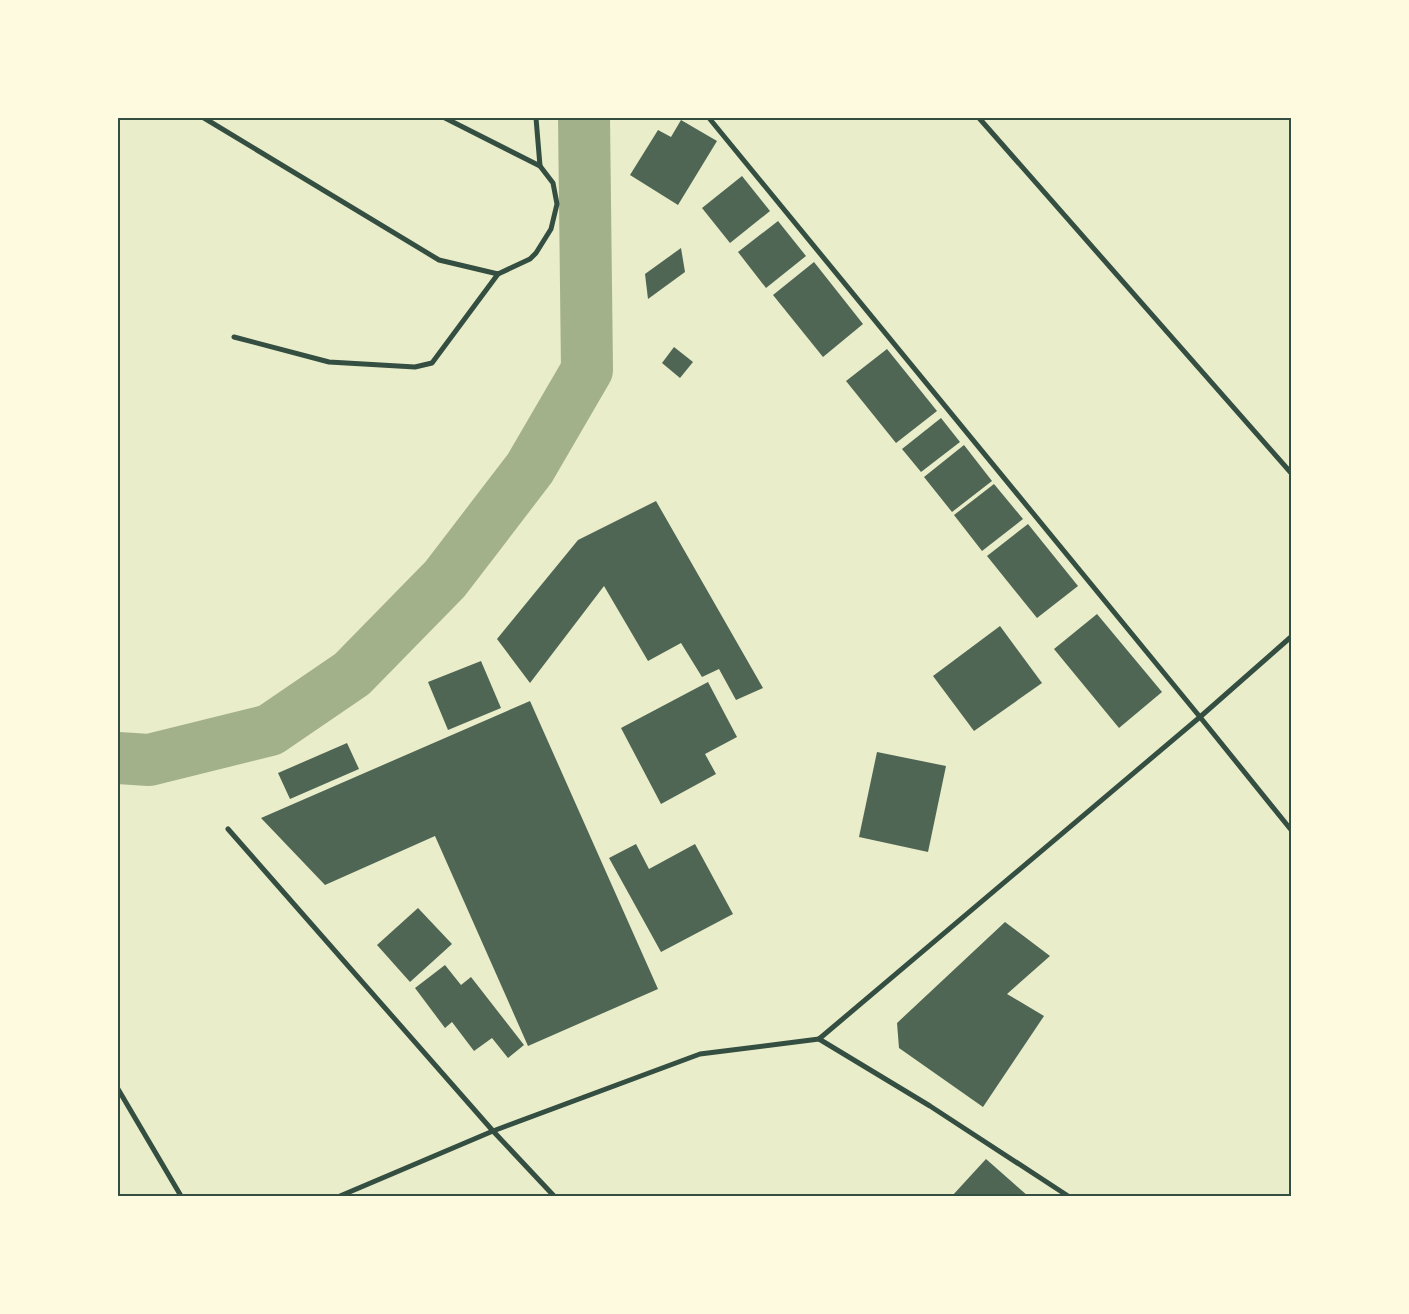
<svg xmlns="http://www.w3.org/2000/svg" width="1409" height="1314" font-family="Literata,serif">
<rect width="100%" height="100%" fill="#e9edc9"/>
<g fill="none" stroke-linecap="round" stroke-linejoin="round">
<path stroke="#a3b18a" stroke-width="52" d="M118,758L149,760L270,730L352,674L445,579L530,468L587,370L584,118"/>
</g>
<g fill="#4f6655">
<path d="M681,120L717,141L678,205L630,175L658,130L671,137Z"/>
<path d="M742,176L770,211L730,243L702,208Z"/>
<path d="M778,221L806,256L766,288L738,252Z"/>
<path d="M681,248L685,272L648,299L645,274Z"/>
<path d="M814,262L863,324L823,357L773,295Z"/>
<path d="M674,347L693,362L680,378L662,363Z"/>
<path d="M887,349L937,411L896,443L846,381Z"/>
<path d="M941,418L960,442L921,472L902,449Z"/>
<path d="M964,445L992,481L952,512L924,477Z"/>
<path d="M994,484L1023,519L982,551L954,515Z"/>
<path d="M656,501L763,688L736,700L719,669L702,677L681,643L648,661L604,586L530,683L497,639L578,540Z"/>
<path d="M1028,524L1078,586L1037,618L987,556Z"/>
<path d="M1097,614L1162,692L1119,728L1054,649Z"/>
<path d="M1000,626L1042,683L974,731L933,676Z"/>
<path d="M481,661L501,708L448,730L428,682Z"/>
<path d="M708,682L737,737L705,754L716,774L661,804L621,728Z"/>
<path d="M530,701L658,989L528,1046L435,836L325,885L261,818Z"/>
<path d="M347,743L359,769L290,799L278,773Z"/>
<path d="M877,752L946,766L928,852L859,837Z"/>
<path d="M636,844L649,869L695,844L733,914L661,952L609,858Z"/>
<path d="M418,908L452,944L410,982L377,945Z"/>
<path d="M1005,922L1050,956L1007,994L1044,1016L983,1107L899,1048L897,1023Z"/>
<path d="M445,965L461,985L471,977L524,1045L508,1058L492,1038L474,1051L452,1022L445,1028L415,988Z"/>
<path d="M986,1159L1028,1196H952Z"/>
</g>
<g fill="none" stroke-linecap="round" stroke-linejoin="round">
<g stroke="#344e41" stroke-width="5">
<path d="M204,118L439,260L498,274L530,259L536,253L551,229L557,204L553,183L540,166L536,118"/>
<path d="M445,118L540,166"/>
<path d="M709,118L1200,717L1292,831"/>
<path d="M979,118L1292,474"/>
<path d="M234,337L329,362L415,367L432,363L498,274"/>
<path d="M228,829L493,1131L554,1196"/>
<path d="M819,1039L930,1106L1068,1196"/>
<path d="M118,1089L181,1196"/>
<path d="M340,1196L493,1131L700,1054L819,1039L1200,717L1292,636"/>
</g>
</g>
<rect width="1409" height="1314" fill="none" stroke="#fefae0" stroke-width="238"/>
<rect x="119" y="119" width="1171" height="1076" fill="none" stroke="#344e41" stroke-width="2"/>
</svg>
